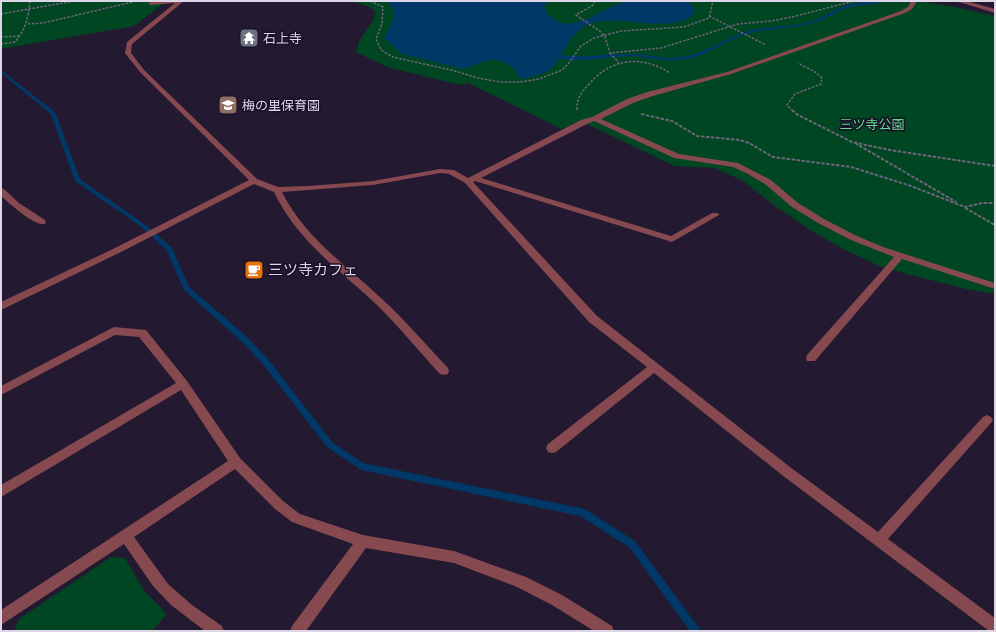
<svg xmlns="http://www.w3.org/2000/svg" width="996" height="632" font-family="Cabin,'Noto Sans JP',sans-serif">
<rect width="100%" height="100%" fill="#231931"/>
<g fill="#004622">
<path d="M1,1H167L134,26L1,49Z"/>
<path d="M351,1H919L955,7L995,16V294L966,289L884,268L847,251L810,230L775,206L743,181L715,168L674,166L581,121L562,129L468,83L460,85L387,67L356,52L359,41L374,19L375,11L367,6Z"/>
<path d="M111,557L125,558L144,591L167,614L152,631H14L19,619Z"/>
</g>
<path fill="#003967" d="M387,1H550L544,5C545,11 547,15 552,18C576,36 605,4 630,1C649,0 670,1 689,1L695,11C683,35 623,17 601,21C577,25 573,36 561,55C558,59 556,64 552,68C544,75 530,77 520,79L513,67L501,61L492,59L463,69L402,54L384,38C391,24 401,14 387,1Z"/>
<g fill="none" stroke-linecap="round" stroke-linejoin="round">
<g fill="#003967" fill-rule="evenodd">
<path d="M872,1H884C875,6 862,4 851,7C837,10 826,20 812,23C791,29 768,28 746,34C726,40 709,55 687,59C668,63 649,57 630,56C606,56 569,67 549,54L551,53C579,60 602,53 630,54C649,54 668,61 687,56C710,51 729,35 752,30C772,26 792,27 812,21C821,18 828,13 837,9C848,4 860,2 872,1Z"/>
<path d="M1,70L55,112L80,179L147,226L172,248L189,287L246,336L268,359L333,443L363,463L585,509L635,541L699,628L701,631H690L629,547L580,516L361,470L327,447L262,363L240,340L184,290L167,251L143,228L75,181L51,114L1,73Z"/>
</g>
<g stroke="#6e667b" stroke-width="1.5" stroke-dasharray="2.5 1.5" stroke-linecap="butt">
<path d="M370,1L383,7L382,24L376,39L381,50L393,57L455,71L478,78L500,82H520L539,79L562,70L568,64L581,46L594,38L621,31L684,27L709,18L713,1"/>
<path d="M595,1L593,5L576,15L601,32L605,37L610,53L661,48L738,24L771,21L792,17L854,1"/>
<path d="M1,14L74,1"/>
<path d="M709,16L766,45"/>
<path d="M28,24L43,23L137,1"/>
<path d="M1,37L21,36"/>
<path d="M1,44L15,42C26,29 28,18 30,1"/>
<path d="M610,53L619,63"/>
<path d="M577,110C577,97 581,93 590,83C612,58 642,55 670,73"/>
<path d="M793,111L787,105L795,94L821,84L822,78L815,72L798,63"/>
</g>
<g stroke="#6e667b" stroke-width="2" stroke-dasharray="3.5 1.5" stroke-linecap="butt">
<path d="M792,110L798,115L852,142L890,150L995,166"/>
<path d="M641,114L672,121L697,136L740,140L749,143L773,157L851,167L911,186L965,207L982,203H995"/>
<path d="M855,143L956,202"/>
<path d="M965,208L995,225"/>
</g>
<g fill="#85494f" fill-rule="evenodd">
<path d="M154,1H184L132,44L131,53L144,70L257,179L278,187L309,186L373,181L440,169L454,170L468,178L581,120L592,117L627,99L647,92L727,72L901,11L908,7L911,1H917L912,9L905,13L731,74L653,96L633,103L601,119L679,154L738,163L771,180L798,203L824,219L857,236L883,247L995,283V289L902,259L815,361H807L806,358L807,355L894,257L851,240L818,223L792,207L765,184L748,174L733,167L674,158L594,121L587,124L481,178L671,236L712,213H718L719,215L672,242L475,181L473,182L597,316L790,467L878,532L983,417L987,415L991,417L993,420L991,423L888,539L995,618V631H989L782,475L654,373L556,452L552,453L548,452L546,448L548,444L647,367L589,322L465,183L449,174L440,173L373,185L282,192C305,238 346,265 382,299C406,321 426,345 448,368L449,371L448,374L444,375L440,374C419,351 400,328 378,306C339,269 298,242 274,192L254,184L119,253L1,310V302L113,249L249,180L140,72L125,53L127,42L175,3L151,5L148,3Z"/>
<path d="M956,1H966L995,9V13Z"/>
<path d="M1,188L4,189L19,203L45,220L46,222L45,224C35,227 9,203 1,196Z"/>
<path d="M114,327L146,330L187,381L240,458L283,501L300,514L363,535L454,551L526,577L562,595L612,626L614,631H594L552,605L517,587L454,563L366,548L306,631H290L292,626L353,544L292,522L275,509L235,469L134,537L168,584L192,605L222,626L224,631H205L171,605L153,586L124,544L1,625V610L228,461L181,390L1,497V485L176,383L139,337L115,335L1,395V386Z"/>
</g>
</g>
<defs>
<g id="temple-square" transform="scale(1)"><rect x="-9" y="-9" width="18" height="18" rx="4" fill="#6b7280" stroke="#1a0f27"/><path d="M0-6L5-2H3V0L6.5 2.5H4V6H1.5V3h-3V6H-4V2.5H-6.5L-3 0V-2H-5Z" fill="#fff"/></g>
<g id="school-square" transform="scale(1)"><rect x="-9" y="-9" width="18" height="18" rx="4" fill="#8d6e63" stroke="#1a0f27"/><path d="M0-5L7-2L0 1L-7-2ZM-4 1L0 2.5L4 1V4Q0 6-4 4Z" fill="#fff"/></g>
<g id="cafe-square" transform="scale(1)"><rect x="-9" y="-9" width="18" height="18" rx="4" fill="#e8710a" stroke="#1a0f27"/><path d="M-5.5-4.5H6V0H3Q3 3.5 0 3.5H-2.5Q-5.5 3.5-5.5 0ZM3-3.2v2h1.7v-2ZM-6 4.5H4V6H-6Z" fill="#fff"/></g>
</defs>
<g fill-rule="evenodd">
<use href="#temple-square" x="249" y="38"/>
<use href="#school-square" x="228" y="105"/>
<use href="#cafe-square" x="254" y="270"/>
</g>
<g text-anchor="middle" stroke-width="3" stroke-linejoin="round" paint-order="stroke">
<g font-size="13" fill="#dcd6e7" stroke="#1a0f27" text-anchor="start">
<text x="263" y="43">石上寺</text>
<text x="242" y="110">梅の里保育園</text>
</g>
<g font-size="13" fill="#65db90" stroke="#1a0f27">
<text x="872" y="129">三ツ寺公園</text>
</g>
<g font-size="15" fill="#dcd6e7" stroke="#1a0f27" text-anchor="start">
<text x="268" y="275">三ツ寺カフェ</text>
</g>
</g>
<rect width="996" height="632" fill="none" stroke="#dcd6e7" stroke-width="4"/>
</svg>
